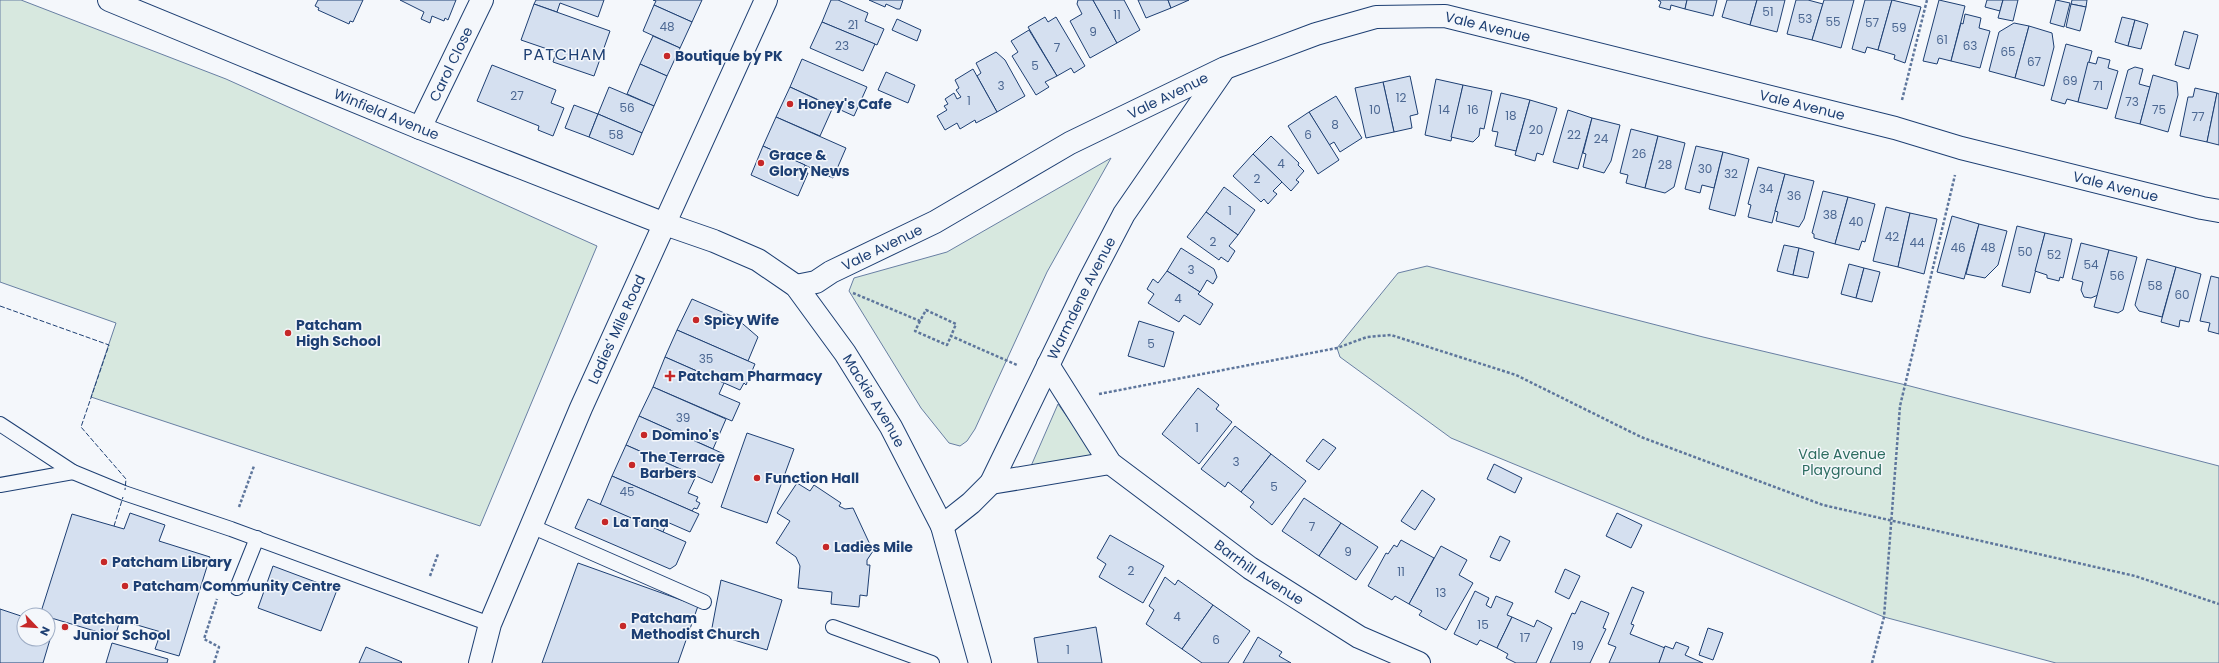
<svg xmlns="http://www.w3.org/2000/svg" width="2219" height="663" font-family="Poppins,sans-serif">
<rect width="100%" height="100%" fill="#f4f7fb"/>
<g fill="#d7e8df" stroke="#687fa3">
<path d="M0,0H21L226,79L597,246L480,526L91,397L116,323L0,282Z"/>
<path d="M1111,158L1047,272L975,429L967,441L960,446L949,443L921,408L849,291L854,278L947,252Z"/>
<path d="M1427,266L1703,337L1906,385L2219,466V663H2056L1884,617L1451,438L1340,357L1337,348L1398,273Z"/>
<path d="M1058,404L1097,459L1031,466Z"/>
</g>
<g fill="#d5e0f0" stroke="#1d3f73">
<path d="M318,0H363L353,22L350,21L349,24L318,10L319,8L315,6Z"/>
<path d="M400,0H456L448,20L445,18L444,21L432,16L430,23L421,19L424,12Z"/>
<path d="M536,0H604L598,17L560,3L557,12L534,4Z"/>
<path d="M653,0H702L692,22L654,5L656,1Z"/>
<path d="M831,0H838L868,13L865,21L884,29L877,45L822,22Z"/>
<path d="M869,0H903L900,9H897L886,4L885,7Z"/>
<path d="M1078,0H1093L1117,43L1090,58L1070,21L1082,14L1077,4Z"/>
<path d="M1093,0H1124L1140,30L1117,43Z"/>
<path d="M1138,0H1168L1171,8L1146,18Z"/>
<path d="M1168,0H1189L1171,8Z"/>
<path d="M1658,0H1687L1685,9L1671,5L1670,10L1659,7L1661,2Z"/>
<path d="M1687,0H1717L1713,16L1685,9Z"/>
<path d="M1727,0H1757L1750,25L1722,17Z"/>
<path d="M1757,0H1785L1777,32L1750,25Z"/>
<path d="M1796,0H1808L1823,4L1812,40L1787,34Z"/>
<path d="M1824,0H1854L1841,48L1812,40Z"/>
<path d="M1865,0H1892L1878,50L1867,47L1865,53L1852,49Z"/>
<path d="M1892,0L1921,7L1905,63L1894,59L1895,55L1878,50Z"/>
<path d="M1939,0L1965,6L1951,61L1939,58L1937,64L1923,61Z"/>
<path d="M1987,0H2003L2000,11L1985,7Z"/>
<path d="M2003,0H2018L2013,21L1998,18Z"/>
<path d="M2056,0L2070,3L2064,27L2050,23Z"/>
<path d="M2072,0H2087L2086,7L2071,4Z"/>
<path d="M534,4L610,31L594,76L553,62L556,52L521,40Z"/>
<path d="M2071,4L2086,7L2080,31L2066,27Z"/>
<path d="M654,5L692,22L680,48L643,31Z"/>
<path d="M1965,14L1981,18L1979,28L1990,31L1980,68L1951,61L1961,23L1963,24Z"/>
<path d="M1045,17L1048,22L1056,17L1085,66L1074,73L1071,68L1057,76L1028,27Z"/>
<path d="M2122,17L2135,20L2128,46L2115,42Z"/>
<path d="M897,19L921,30L917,41L892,30Z"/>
<path d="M2135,20L2148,24L2141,49L2128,46Z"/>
<path d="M822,22L875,44L863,71L810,48Z"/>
<path d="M2014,23L2029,26L2015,78L1989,71L1999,32Z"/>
<path d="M2029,26L2052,33L2054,47L2044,86L2015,78Z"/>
<path d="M1029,30L1057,76L1045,82L1049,87L1036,95L1012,56L1018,52L1011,41Z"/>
<path d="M2184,31L2198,35L2189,69L2175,65Z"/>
<path d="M653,36L680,48L667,76L640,64Z"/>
<path d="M2066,44L2092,51L2078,102L2067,99L2065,104L2051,100Z"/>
<path d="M996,52L1005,60L1025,96L997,112L977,76L981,73L976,63Z"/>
<path d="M2098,57L2110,60L2108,68L2118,71L2107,109L2078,102L2088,62L2096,64Z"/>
<path d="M802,59L867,87L854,116L790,87Z"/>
<path d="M640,64L667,76L654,106L627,94Z"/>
<path d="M492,65L556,90L551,103L564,108L553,136L538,130L539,126L477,101Z"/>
<path d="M2135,67L2143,69L2139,84L2150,87L2140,124L2115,118L2128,70Z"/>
<path d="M973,69L997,112L976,123L975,120L960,129L957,123L945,130L937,116L947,110L944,106L948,104L945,99L954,93L957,99L961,97L956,90L959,88L955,80Z"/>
<path d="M886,72L915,85L908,103L878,90Z"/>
<path d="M2153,75L2177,82L2178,95L2168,132L2140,124Z"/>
<path d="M1410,76L1418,114L1410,116L1412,128L1394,132L1383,82Z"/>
<path d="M1436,79L1463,85L1451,141L1425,135Z"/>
<path d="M1383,82L1394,132L1366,138L1355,88Z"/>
<path d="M1463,85L1492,91L1484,129L1480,128L1479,136L1473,142L1451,137Z"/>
<path d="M609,87L654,106L642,133L598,114Z"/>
<path d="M790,87L833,107L820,136L776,117Z"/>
<path d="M2195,88L2217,93L2207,142L2180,136L2188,97H2193Z"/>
<path d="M1501,93L1530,100L1516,151L1495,146L1498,132L1492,131Z"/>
<path d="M2217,93L2219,94V145L2207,142Z"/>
<path d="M1336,96L1362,138L1340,152L1334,142L1329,145L1309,112Z"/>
<path d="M1530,100L1557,108L1543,155L1537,153L1535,161L1515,155Z"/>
<path d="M574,105L598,114L589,137L565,128Z"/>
<path d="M1568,110L1592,118L1578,169L1553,162Z"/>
<path d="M1309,112L1339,160L1318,174L1288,126Z"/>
<path d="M598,114L642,133L633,155L589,137Z"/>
<path d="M776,117L846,148L833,178L763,146Z"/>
<path d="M1592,118L1620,125L1611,161L1604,173L1583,167L1586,154L1583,153Z"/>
<path d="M1631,129L1658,136L1645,188L1626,183L1628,175L1620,173Z"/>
<path d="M1271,136L1299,163L1298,165L1304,171L1296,180L1299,182L1291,191L1253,154Z"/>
<path d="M1658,136L1685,143L1674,187L1665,193L1645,188Z"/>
<path d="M763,146L805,165L803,171L808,173L798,196L751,175Z"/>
<path d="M1696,146L1723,152L1714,188L1702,185L1700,193L1685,189Z"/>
<path d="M1723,152L1749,159L1735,216L1709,209Z"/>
<path d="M1253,154L1282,182L1273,191L1277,194L1268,204L1264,199L1261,202L1233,176Z"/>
<path d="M1758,167L1785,174L1772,223L1748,217L1751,205L1748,204Z"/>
<path d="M1785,174L1814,181L1804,219L1799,227L1776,221L1778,212L1775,211Z"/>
<path d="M1224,187L1255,210L1238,235L1206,212Z"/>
<path d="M1823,191L1848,197L1835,244L1814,238V234L1812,233Z"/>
<path d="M1848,197L1875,204L1865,242L1862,241L1859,250L1835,244Z"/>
<path d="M1886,207L1910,213L1898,267L1873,261Z"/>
<path d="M1206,212L1238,235L1229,246L1235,251L1228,262L1221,257L1219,260L1187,237Z"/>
<path d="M1910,213L1937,219L1924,274L1898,267Z"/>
<path d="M1952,216L1979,224L1964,279L1937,272Z"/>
<path d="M1979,224L2007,231L1998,265L1985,278L1966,274Z"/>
<path d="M2017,226L2045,233L2030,293L2002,286Z"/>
<path d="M2045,233L2072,239L2063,278L2060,277L2059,281L2047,278V275L2035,271Z"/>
<path d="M2081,243L2109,250L2098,295L2091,298L2084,297L2081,290L2083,282L2072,279Z"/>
<path d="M1784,245L1799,248L1793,275L1777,271Z"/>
<path d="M1181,248L1214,269L1217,277L1213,284L1207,280L1200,292L1167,271Z"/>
<path d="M1799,248L1814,252L1808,278L1793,275Z"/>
<path d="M2109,250L2137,257L2123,310L2118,313L2094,307Z"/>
<path d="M2147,259L2176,267L2162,317L2139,311L2135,305Z"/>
<path d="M1849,264L1864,268L1856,298L1841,294Z"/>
<path d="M2176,267L2201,274L2189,322L2180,320L2179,327L2161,322Z"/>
<path d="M1864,268L1880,272L1872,302L1856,298Z"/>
<path d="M1167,271L1200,292L1198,294L1213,304L1200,325L1184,315L1179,322L1148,303L1154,294L1147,289L1153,279L1158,283Z"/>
<path d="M2211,276L2219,278V334L2208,331L2210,323L2200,321Z"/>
<path d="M692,299L736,318L758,337L748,361L677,330Z"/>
<path d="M1139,321L1174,332L1164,367L1128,356Z"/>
<path d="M677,330L755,364L746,385L744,383L740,390L665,357Z"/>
<path d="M665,357L724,383L719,394L740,403L732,421L653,387Z"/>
<path d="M653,387L726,419L713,449L639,416Z"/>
<path d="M1198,388L1219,405L1216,409L1232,422L1199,464L1162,434Z"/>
<path d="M639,416L724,454L712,483L626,445Z"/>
<path d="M1235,426L1271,454L1241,492L1228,482L1225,487L1201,469Z"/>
<path d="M747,433L794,449L767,523L721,507Z"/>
<path d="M1323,439L1336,448L1319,470L1306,461Z"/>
<path d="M626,445L696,476L688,493L698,497L696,501L700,503L697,509L694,508L692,511L612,476Z"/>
<path d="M1271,454L1306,481L1272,525L1250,507L1254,502L1241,492Z"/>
<path d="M1494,464L1522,478L1515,493L1487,479Z"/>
<path d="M612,476L699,514L690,532L667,522L663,532L600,505Z"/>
<path d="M797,483L810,491L814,485L841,503L839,506L845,509L853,508L873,551L867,560V565H870L867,596L860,595L859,607L831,604L832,592L798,588L800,566L796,557L776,543L790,521L777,513Z"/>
<path d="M1422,490L1435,499L1415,530L1401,521Z"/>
<path d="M1304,498L1341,523L1319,556L1282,531Z"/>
<path d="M588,499L686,542L676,565L670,569L575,528Z"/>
<path d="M130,513L165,525L159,541L210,557L179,656L155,649L161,632L120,620L115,637L48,617V615H40L72,514L124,529Z"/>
<path d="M1617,513L1642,525L1631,548L1606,536Z"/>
<path d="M1341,523L1378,547L1356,580L1319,556Z"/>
<path d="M1110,535L1164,566L1143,603L1099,577L1106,564L1097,558Z"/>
<path d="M1500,536L1510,541L1500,561L1490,557Z"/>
<path d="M1401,540L1434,558L1409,604L1395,596L1392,600L1368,586L1386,553L1388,554L1394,545L1397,547Z"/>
<path d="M1441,546L1467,560L1459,575L1473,583L1446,630L1419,615L1422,611L1409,604Z"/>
<path d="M578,563L698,606L678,663H542Z"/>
<path d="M273,566L337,590L321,631L258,608Z"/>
<path d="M1565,569L1580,576L1569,599L1555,592Z"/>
<path d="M1165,577L1175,585L1178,580L1213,605L1182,649L1146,624L1154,610L1149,606Z"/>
<path d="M721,580L782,600L767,650L711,633Z"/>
<path d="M1632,587L1644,592L1631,624L1634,625L1630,634L1665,648L1659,663H1609L1616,647L1608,644Z"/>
<path d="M1475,591L1489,598L1486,605L1491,608L1496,596L1513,603L1507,615L1512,617L1497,648L1480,640L1477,645L1454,634Z"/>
<path d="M1581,601L1609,613L1603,628L1606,629L1590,663H1550L1572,613L1575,614Z"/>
<path d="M1213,605L1250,631L1228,663H1202L1182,649Z"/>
<path d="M0,609L24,617V639H48V624L54,626L43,663H0Z"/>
<path d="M1512,617L1534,627L1537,620L1552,628L1536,663H1516L1506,658L1508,654L1497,648Z"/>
<path d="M1096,627L1102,663H1038L1034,638Z"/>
<path d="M1708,628L1723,633L1713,660L1699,655Z"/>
<path d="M1258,637L1282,652L1279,656L1291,663H1243Z"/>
<path d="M1676,642L1689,647L1685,655L1703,663H1659L1665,646L1673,649Z"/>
<path d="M112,643L168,659L167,663H106Z"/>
<path d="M366,647L402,662L401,663H359Z"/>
</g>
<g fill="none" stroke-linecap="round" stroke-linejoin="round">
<g stroke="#1d3f73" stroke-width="16">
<g id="lane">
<path d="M0,424L73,472L124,493L231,529L490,624"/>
<path d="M0,485L73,472"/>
<path d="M531,526L704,602"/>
<path d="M237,588L257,538"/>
<path d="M833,627L932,663"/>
</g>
</g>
<g stroke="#1d3f73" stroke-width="24">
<g id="street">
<path id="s1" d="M109,0L420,128L665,224L714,241L758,260L796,286L845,353L891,427L942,526L980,663"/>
<path id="s2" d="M420,128L482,0"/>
<path id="s3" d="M796,286L816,282L831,272L935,222L1070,143L1225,68L1316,34L1376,17L1445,16L1895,128L1961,148L2202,208L2219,211"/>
<path id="s4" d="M1048,365L1110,463L1250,568L1359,637L1419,663"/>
<path d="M991,483L1110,463"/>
<path id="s5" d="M942,526L971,503L991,483L1089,281L1124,214L1224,69"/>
<path id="s6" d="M480,663L490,624L581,408L766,0"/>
</g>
</g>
<g stroke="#5e769c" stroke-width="2.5" stroke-dasharray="3 2" stroke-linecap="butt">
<path d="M1902,100L1927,0"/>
<path d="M853,293L920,321L926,310L956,324L951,336L1017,365"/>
<path d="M920,321L915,331L947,345L951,336"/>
<path d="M1099,394L1337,348L1367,337L1391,335L1516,375L1641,437L1823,505L2135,576L2219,604"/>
<path d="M239,507L254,466"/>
<path d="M430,576L438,554"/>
<path d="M214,663L219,647L204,639L217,599"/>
<path d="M1872,663L1884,617L1900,406L1955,175"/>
</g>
<use href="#lane" stroke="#f4f7fb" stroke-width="14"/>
<use href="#street" stroke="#f4f7fb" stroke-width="22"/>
<g stroke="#1d3f73" stroke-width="1" stroke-dasharray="5 2" stroke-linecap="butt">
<path d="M0,306L109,345L81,427L126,479L125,490"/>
<path d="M114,526L123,497"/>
</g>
</g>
<g fill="#c62828" stroke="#f4f7fb" stroke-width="1.5">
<circle cx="667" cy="56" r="4"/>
<circle cx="790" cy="104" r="4"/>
<circle cx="761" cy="163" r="4"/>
<circle cx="696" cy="320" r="4"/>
<circle cx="288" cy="333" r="4"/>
<path d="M668 370h4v4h4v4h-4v4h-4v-4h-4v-4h4z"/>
<circle cx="644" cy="435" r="4"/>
<circle cx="632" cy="465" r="4"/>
<circle cx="757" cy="478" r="4"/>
<circle cx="605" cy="522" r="4"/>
<circle cx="826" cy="547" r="4"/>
<circle cx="104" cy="562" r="4"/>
<circle cx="125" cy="586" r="4"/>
<circle cx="623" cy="626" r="4"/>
<circle cx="65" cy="627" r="4"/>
</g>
<g text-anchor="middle" stroke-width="3" stroke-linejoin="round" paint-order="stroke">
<g font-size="12" fill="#4b6792">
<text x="1768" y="16">51</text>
<text x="1117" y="19">11</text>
<text x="1805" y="23">53</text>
<text x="1833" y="26">55</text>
<text x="1872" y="27">57</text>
<text x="853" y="29">21</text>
<text x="667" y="31">48</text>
<text x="1899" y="32">59</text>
<text x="1093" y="36">9</text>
<text x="1942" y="44">61</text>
<text x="842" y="50">23</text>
<text x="1970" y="50">63</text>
<text x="1057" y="52">7</text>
<text x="2008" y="56">65</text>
<text x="2034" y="66">67</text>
<text x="1035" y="70">5</text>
<text x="2070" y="85">69</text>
<text x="1001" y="90">3</text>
<text x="2098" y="90">71</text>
<text x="517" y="100">27</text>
<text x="1401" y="102">12</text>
<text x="969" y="105">1</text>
<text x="2132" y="106">73</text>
<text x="627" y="112">56</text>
<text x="1375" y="114">10</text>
<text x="1444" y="114">14</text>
<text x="1473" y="114">16</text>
<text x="2159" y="114">75</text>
<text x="1511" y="120">18</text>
<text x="2198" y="121">77</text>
<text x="1335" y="129">8</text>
<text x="1536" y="134">20</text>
<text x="616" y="139">58</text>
<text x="1308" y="139">6</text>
<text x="1574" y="139">22</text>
<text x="1601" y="143">24</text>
<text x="1639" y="158">26</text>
<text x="1281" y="168">4</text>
<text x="1665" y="169">28</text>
<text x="1705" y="173">30</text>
<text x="1731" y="178">32</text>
<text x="1257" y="183">2</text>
<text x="1766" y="193">34</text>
<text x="1794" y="200">36</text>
<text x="1230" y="215">1</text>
<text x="1830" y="219">38</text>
<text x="1856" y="226">40</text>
<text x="1892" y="241">42</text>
<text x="1213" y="246">2</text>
<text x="1917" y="247">44</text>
<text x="1958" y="252">46</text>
<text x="1988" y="252">48</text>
<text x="2025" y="256">50</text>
<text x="2054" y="259">52</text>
<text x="2091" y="269">54</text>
<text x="1191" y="274">3</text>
<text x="2117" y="280">56</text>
<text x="2155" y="290">58</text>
<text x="2182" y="299">60</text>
<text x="1178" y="303">4</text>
<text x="1151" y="348">5</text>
<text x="706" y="363">35</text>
<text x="683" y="422">39</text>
<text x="1197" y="432">1</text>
<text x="1236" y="466">3</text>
<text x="1274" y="491">5</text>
<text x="627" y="496">45</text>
<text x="1312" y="531">7</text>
<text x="1348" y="556">9</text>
<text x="1131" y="575">2</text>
<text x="1401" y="576">11</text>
<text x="1441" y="597">13</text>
<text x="1177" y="621">4</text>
<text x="1483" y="629">15</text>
<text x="1525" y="642">17</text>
<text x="1216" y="644">6</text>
<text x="1578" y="650">19</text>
<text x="1068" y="654">1</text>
</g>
<g font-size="14" fill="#1d3f73" stroke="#f4f7fb">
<text dy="5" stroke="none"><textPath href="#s3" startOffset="755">Vale Avenue</textPath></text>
<text dy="5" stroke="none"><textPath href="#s2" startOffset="71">Carol Close</textPath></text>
<text dy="5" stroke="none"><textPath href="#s3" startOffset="419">Vale Avenue</textPath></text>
<text dy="5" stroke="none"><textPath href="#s3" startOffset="1079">Vale Avenue</textPath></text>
<text dy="5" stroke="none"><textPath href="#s1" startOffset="300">Winfield Avenue</textPath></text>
<text dy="5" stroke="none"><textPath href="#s3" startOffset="1403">Vale Avenue</textPath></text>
<text dy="5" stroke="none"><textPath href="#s3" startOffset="95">Vale Avenue</textPath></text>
<text dy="5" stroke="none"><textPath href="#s5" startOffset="271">Warmdene Avenue</textPath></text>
<text dy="5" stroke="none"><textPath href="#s6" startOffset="361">Ladies' Mile Road</textPath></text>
<text dy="5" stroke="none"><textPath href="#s1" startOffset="884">Mackie Avenue</textPath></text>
<text dy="5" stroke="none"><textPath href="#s4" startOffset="301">Barrhill Avenue</textPath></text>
</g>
<g font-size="14" font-weight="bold" fill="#1d3f73" stroke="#f4f7fb" text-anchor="start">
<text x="675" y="61">Boutique by PK</text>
<text x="798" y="109">Honey's Cafe</text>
<text x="769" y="160">Grace &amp;<tspan x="769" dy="16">Glory News</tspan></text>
<text x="704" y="325">Spicy Wife</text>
<text x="296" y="330">Patcham<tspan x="296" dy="16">High School</tspan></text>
<text x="678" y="381">Patcham Pharmacy</text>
<text x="652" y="440">Domino's</text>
<text x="640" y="462">The Terrace<tspan x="640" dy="16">Barbers</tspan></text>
<text x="765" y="483">Function Hall</text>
<text x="613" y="527">La Tana</text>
<text x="834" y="552">Ladies Mile</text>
<text x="112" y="567">Patcham Library</text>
<text x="133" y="591">Patcham Community Centre</text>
<text x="631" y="623">Patcham<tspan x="631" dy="16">Methodist Church</tspan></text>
<text x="73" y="624">Patcham<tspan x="73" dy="16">Junior School</tspan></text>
</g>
<g font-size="14" fill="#2c6c60" stroke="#f4f7fb">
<text x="1842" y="459">Vale Avenue<tspan x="1842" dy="16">Playground</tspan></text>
</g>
<g font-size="16" letter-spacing="1" fill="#1d3f73" stroke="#f4f7fb">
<text x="565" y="60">PATCHAM</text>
</g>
</g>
<g transform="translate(36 627) rotate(115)"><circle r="19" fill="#f4f7fb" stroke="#9eadc5"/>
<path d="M0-3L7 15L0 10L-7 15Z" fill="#c62828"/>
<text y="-6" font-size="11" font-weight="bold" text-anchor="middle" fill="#1d3f73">N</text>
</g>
</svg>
